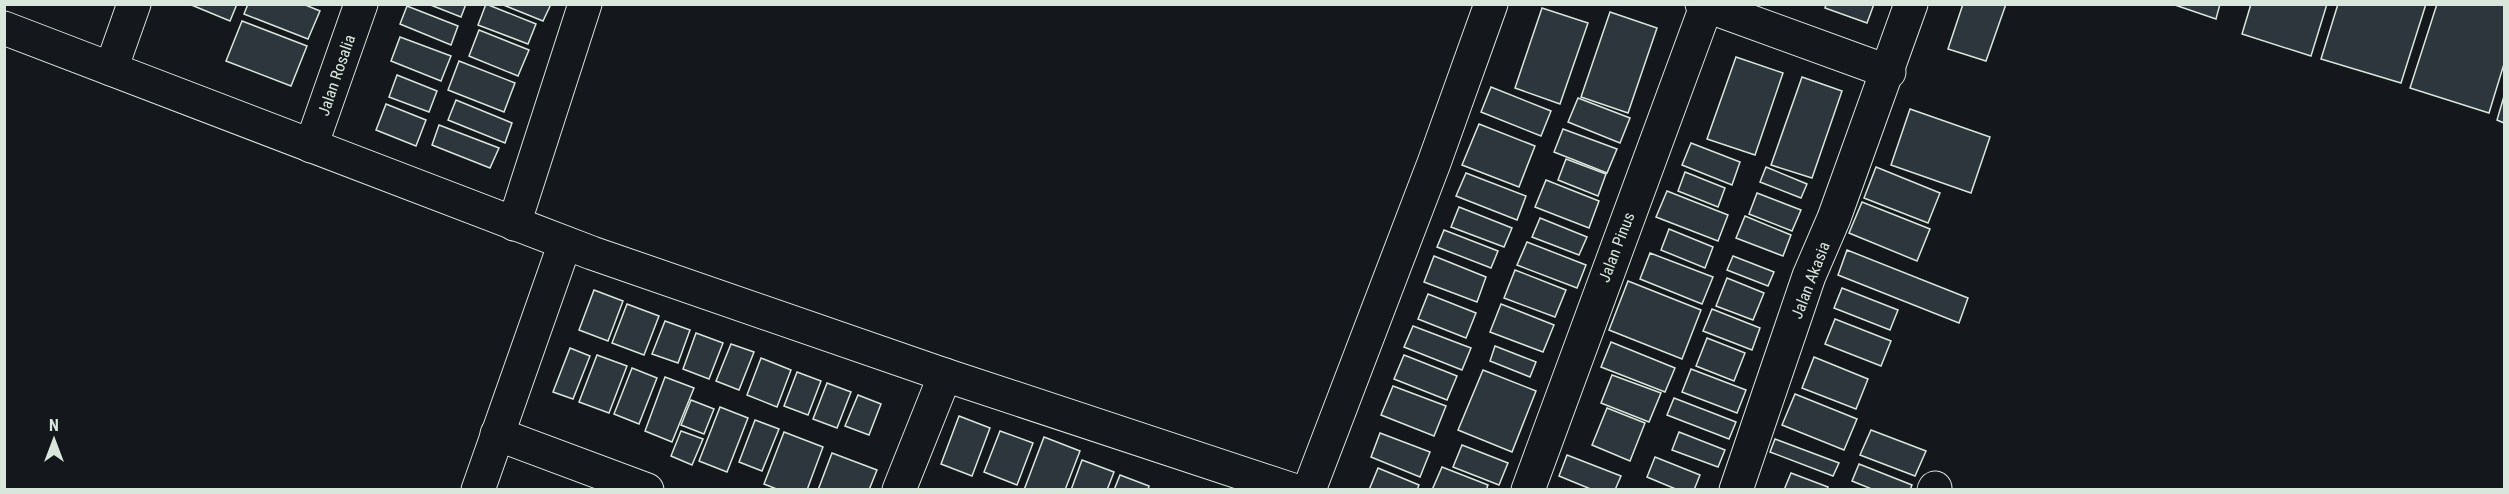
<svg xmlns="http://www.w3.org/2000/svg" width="2509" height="494" font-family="'Roboto Condensed',sans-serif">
<rect width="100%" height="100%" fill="#14181c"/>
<g fill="#2c363c" stroke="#d8e6dc" stroke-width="1.5">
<path d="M189,4H237L230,21Z"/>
<path d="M248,4H303L320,11L308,39L244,14Z"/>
<path d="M428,4H466L461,17Z"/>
<path d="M486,4L536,24L528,44L478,25Z"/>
<path d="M501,4H551L543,21Z"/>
<path d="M1826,4H1874L1867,23L1825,8Z"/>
<path d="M1963,4H2006L1986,61L1948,49Z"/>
<path d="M2172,4H2220L2216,19Z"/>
<path d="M2251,4H2327L2311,56L2242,34Z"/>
<path d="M2338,4H2426L2401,83L2321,59Z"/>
<path d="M2437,4H2504V64L2489,113L2410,88Z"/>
<path d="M407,6L458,26L451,45L400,24Z"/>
<path d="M1542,8L1588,23L1560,104L1515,88Z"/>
<path d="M1610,12L1657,28L1628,113L1581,97Z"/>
<path d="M242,21L307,46L291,86L226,61Z"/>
<path d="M479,30L529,50L518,76L469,56Z"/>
<path d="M400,37L451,56L441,81L391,61Z"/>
<path d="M1736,57L1783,73L1755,155L1707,139Z"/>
<path d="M459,61L515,83L504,112L448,90Z"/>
<path d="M397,75L437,91L429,112L389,97Z"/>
<path d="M1802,77L1842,91L1812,178L1771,165Z"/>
<path d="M1491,87L1551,111L1541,136L1481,112Z"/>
<path d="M2504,96V123L2497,120Z"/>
<path d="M1578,98L1630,118L1620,143L1568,122Z"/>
<path d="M456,100L512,123L505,143L448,120Z"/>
<path d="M386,104L426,120L416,146L376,130Z"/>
<path d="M1910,109L1990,137L1971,193L1891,165Z"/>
<path d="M1479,124L1535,146L1519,187L1462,165Z"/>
<path d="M439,125L499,148L490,168L432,145Z"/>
<path d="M1563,129L1617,149L1607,173L1554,152Z"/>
<path d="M1691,143L1740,162L1732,185L1682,165Z"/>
<path d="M1566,159L1606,174L1598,196L1558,180Z"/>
<path d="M1766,167L1807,184L1801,198L1760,182Z"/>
<path d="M1876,167L1940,193L1928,223L1864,198Z"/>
<path d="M1685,172L1725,188L1718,207L1678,191Z"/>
<path d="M1466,173L1526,196L1517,220L1456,196Z"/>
<path d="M1546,180L1599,201L1589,228L1535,207Z"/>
<path d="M1667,191L1728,215L1718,241L1656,217Z"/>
<path d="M1757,193L1801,210L1792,231L1749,214Z"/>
<path d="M1862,202L1930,229L1917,261L1849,233Z"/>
<path d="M1459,207L1512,228L1504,247L1451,227Z"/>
<path d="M1745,216L1791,235L1783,256L1736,238Z"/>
<path d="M1540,218L1587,237L1579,255L1532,237Z"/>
<path d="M1669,229L1713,247L1705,268L1661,250Z"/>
<path d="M1444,230L1498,251L1491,268L1437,247Z"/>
<path d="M1527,242L1586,265L1577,288L1517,265Z"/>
<path d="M1847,250L1968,298L1959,323L1838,275Z"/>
<path d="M1650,253L1713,277L1702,304L1640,279Z"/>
<path d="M1434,256L1486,277L1477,302L1424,282Z"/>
<path d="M1733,256L1774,272L1768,286L1727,270Z"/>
<path d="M1515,270L1566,290L1555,317L1504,298Z"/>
<path d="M1727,278L1764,293L1753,320L1716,306Z"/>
<path d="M1628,281L1701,310L1682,359L1609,330Z"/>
<path d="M1842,288L1898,310L1890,330L1834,308Z"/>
<path d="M594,290L623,301L608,341L579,330Z"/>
<path d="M1428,294L1476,313L1466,338L1418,319Z"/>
<path d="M627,304L659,316L644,355L612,343Z"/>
<path d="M1501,304L1554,325L1543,352L1490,332Z"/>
<path d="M1712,309L1760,328L1752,350L1703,331Z"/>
<path d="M1835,319L1891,341L1881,366L1825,344Z"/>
<path d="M665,321L690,330L678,363L652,354Z"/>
<path d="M1413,326L1471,348L1462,370L1404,347Z"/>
<path d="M696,333L723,343L709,379L683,369Z"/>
<path d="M1707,338L1745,353L1734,381L1696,366Z"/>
<path d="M1611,342L1675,368L1665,392L1601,367Z"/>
<path d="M731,344L754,352L739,390L716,381Z"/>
<path d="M1495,346L1536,362L1530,377L1490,361Z"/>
<path d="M570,348L590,356L573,399L553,392Z"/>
<path d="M597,355L627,366L609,413L579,402Z"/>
<path d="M1404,355L1457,376L1447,400L1394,379Z"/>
<path d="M1814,357L1868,379L1856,409L1802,388Z"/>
<path d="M761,358L791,370L777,407L747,395Z"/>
<path d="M632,368L657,378L639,424L614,414Z"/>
<path d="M1691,369L1746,390L1737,413L1682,392Z"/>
<path d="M1483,370L1536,391L1512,452L1458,430Z"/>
<path d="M797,372L821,381L808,415L784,406Z"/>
<path d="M1612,375L1661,393L1649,422L1601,403Z"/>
<path d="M665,377L694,388L672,442L645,431Z"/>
<path d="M827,383L851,392L837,428L813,419Z"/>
<path d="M1393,386L1446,406L1434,436L1381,415Z"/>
<path d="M1795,394L1857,419L1844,450L1782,425Z"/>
<path d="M858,395L881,404L869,435L845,426Z"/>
<path d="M1674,398L1736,422L1729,439L1667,415Z"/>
<path d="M691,400L714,409L704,434L681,425Z"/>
<path d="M720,407L748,418L727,472L699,461Z"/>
<path d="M1607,408L1645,423L1630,461L1592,445Z"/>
<path d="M959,416L990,428L972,476L941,464Z"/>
<path d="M755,420L779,429L762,471L739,462Z"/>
<path d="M1871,430L1926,451L1915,476L1860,455Z"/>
<path d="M681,431L703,439L692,465L671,456Z"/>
<path d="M1000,431L1033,443L1017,485L984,472Z"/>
<path d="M784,432L823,447L807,490H779L764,484Z"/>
<path d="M1679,432L1725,450L1718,467L1672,450Z"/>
<path d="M1380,433L1430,452L1420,477L1371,457Z"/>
<path d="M1044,437L1080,451L1065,490H1024Z"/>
<path d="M1775,439L1839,463L1833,476L1770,452Z"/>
<path d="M1462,445L1508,463L1499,485L1453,467Z"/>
<path d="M832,453L877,470L869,490H818Z"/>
<path d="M1567,455L1621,476L1615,490H1593L1559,476Z"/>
<path d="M1655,457L1700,475L1694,490H1678L1647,477Z"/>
<path d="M1082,460L1114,472L1107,490H1071Z"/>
<path d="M1859,464L1912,485L1910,490H1874L1852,481Z"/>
<path d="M1442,467L1488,485L1486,490H1432Z"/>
<path d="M1378,468L1419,485L1417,490H1369Z"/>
<path d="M1791,473L1828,487L1827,490H1784Z"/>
<path d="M1120,475L1149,486L1148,490H1114Z"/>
</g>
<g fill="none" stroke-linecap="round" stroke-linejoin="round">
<g stroke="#d8e6dc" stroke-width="35">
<g id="minor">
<path d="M1702,4L1889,72"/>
<path d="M4,28L592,253L945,375L1293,490"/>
<path d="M111,69L134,4"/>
<path d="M311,146L361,4"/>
<path d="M514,224L585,4"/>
<path d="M497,434L647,490"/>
<path d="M478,490L565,243"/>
<path d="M899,490L945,375"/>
<path d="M1309,490L1434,163L1491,4"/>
<path d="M1528,490L1707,4"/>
<path d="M1736,490L1809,276L1834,218L1911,4"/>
<path d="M1934,490L1935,488"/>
</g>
</g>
<use href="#minor" stroke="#14181c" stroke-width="33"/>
</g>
<g text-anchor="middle" stroke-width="4.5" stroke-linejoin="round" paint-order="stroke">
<g font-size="16" fill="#d8e6dc" stroke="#14181c">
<text transform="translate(336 75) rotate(-71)" y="6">Jalan Rosalia</text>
<text transform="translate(1616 247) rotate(-69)" y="6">Jalan Pinus</text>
<text transform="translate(1810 280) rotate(-69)" y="6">Jalan Akasia</text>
</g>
</g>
<rect width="2509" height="494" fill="none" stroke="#d8e6dc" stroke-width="12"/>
<g transform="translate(54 440)" stroke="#14181c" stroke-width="4.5" paint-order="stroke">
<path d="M0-4.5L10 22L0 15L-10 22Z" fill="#d8e6dc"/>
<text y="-9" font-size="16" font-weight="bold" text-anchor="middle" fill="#d8e6dc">N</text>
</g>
</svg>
